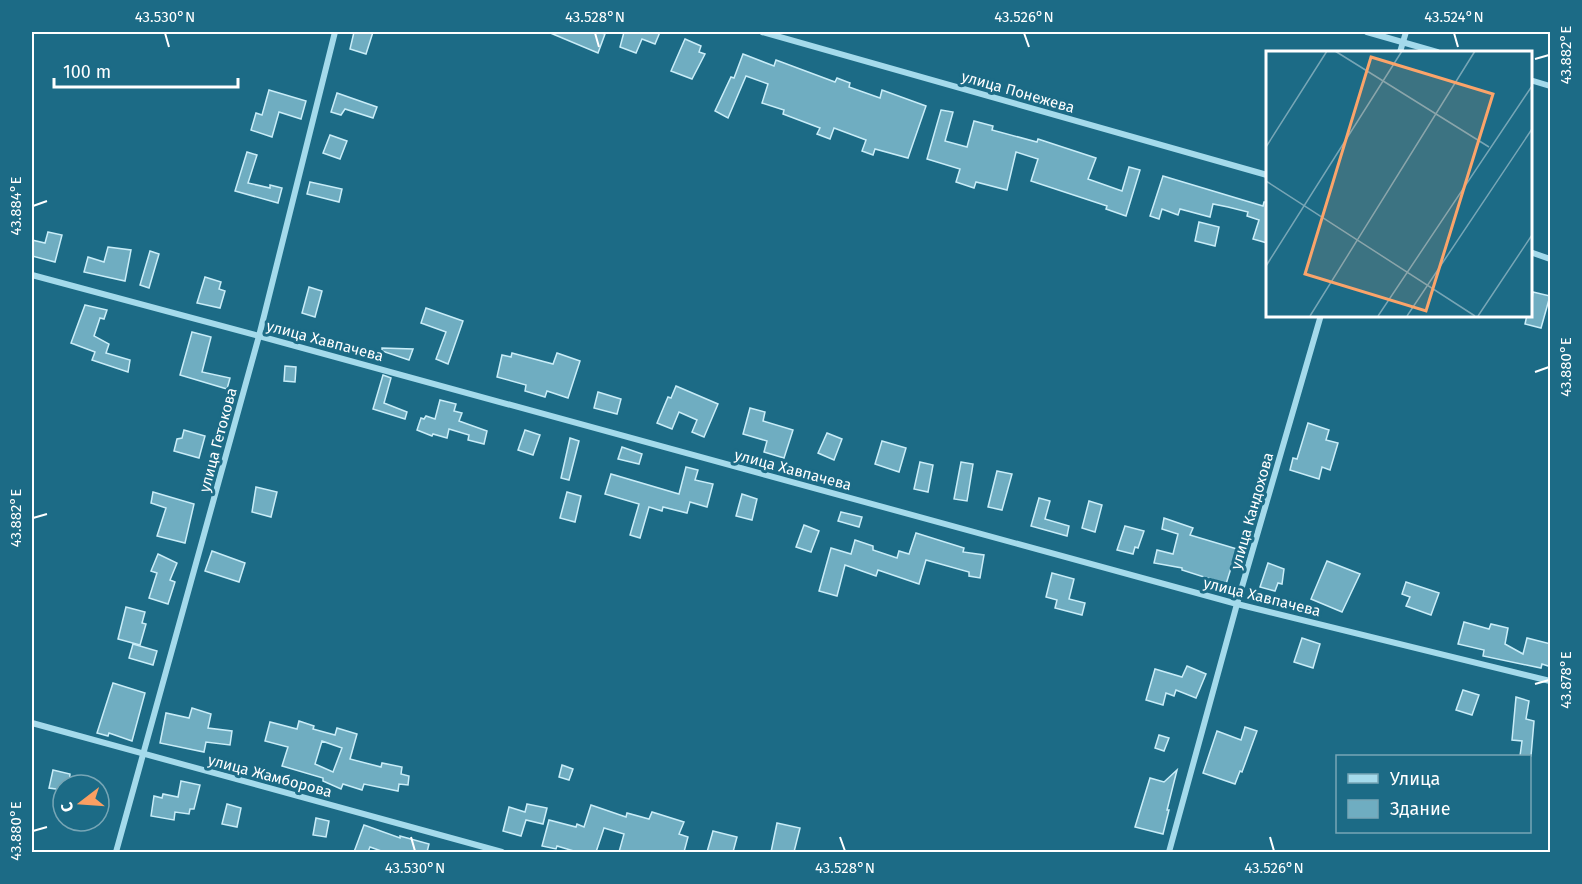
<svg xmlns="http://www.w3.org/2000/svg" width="1582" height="884" font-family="'Fira Sans',sans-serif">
<rect width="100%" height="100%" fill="#1c6b86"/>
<g fill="#6fadc1" stroke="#c9edf8" stroke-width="1.5" fill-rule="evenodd">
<path d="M354,32H373L366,54L350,49Z"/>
<path d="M548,32H598L605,34L598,53Z"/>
<path d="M624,32H660L655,44L642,39L636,53L620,47Z"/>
<path d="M685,39L701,46L699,52L705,54L692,79L671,71Z"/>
<path d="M743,54L774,66L776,60L835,82L837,78L850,83L849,87L880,98L882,90L926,106L908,158L875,149L873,155L862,151L866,140L834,128L830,139L817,134L820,128L783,114L784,110L762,103L768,84L746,76L728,118L715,111L731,77L734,78Z"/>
<path d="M269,90L306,101L301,119L279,112L272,137L251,130L256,113L262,115Z"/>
<path d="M337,93L377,107L373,118L345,109L341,115L331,112Z"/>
<path d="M941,110L953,112L945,141L967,147L974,121L993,126L992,130L1037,142L1038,139L1096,158L1088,179L1122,191L1129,167L1140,170L1126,216L1106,209L1107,206L1031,181L1038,159L1016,152L1007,190L976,182L974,188L956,182L960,169L927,159Z"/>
<path d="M330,135L347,141L340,159L323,153Z"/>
<path d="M247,152L257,155L248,183L270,188V185L282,188L278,203L235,191Z"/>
<path d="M1163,176L1263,206L1264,202H1267V243L1253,239L1259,220L1247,216L1248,212L1228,207L1213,204L1210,217L1180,209L1178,215L1162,209L1159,219L1150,216Z"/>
<path d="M310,182L342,189L339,202L307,194Z"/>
<path d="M1199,222L1219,227L1215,246L1195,241Z"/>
<path d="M48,232L62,235L55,262L32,256V240L45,243Z"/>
<path d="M108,247L131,250L125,281L84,272L88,257L104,262Z"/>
<path d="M150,251L159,254L149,288L140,285Z"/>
<path d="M205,277L221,282L219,289L225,291L220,308L197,303Z"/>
<path d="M309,287L322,291L315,317L302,313Z"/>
<path d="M1533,292L1550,296L1541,328L1525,324L1527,315H1530Z"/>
<path d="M85,305L107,310L104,319L100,318L94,336L109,344L106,353L130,360L128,372L92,360L95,352L71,343Z"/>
<path d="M426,308L463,321L448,364L436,359L446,332L421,323Z"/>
<path d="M192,332L211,337L202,372L230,378L227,389L180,375Z"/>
<path d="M382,348L413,349L409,360L382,351Z"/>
<path d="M512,353L553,364L557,353L580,361L568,398L547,391L545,397L525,391L526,385L497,377L502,355L511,357Z"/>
<path d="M285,366L296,367L295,382L284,381Z"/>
<path d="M383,375L391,378L384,403L407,412L405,419L373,409Z"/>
<path d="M676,386L718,404L704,437L692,432L697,420L679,412L672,429L657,423L668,397L671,398Z"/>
<path d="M598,392L621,399L617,414L594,408Z"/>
<path d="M440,400L456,404L454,411L462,413L459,421L487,431L484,444L468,440L469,435L449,429L447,438L433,434L432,436L417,430L421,418L424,419L426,416L435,419Z"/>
<path d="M750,408L765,412L763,421L793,430L784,458L764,452L767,441L743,434Z"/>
<path d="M1308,423L1329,430L1326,440L1338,443L1330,470L1322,467L1319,479L1290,470L1293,458L1297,459Z"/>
<path d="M184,430L205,436L199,458L174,451L177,439L182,438Z"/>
<path d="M525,430L540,435L533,455L518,450Z"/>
<path d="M827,433L842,439L834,460L818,453Z"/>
<path d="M570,438L579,441L569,480L561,478Z"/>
<path d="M882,441L906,448L899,472L875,464Z"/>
<path d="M622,447L642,454L639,464L618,459Z"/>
<path d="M920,462L933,465L928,492L914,489Z"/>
<path d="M961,462L973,464L967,501L954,499Z"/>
<path d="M686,467L698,470L695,480L713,484L707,507L690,502L687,513L663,507L662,511L649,507L640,538L630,535L639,504L605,494L611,474L679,494Z"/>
<path d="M997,471L1012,474L1002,510L988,507Z"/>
<path d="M256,487L277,492L271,517L252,512Z"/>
<path d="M153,492L194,504L185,543L157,536L166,508L151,503Z"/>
<path d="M567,492L581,496L575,522L560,518Z"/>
<path d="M742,494L757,499L752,520L736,516Z"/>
<path d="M1039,498L1050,501L1045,519L1069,526L1067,536L1031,526Z"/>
<path d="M1089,501L1102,505L1095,532L1082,528Z"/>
<path d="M841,512L862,517L859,527L838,521Z"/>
<path d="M1164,518L1193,528L1190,535L1237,549L1226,584L1182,570V568L1154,563L1157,550L1173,554L1178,534L1162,529Z"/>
<path d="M804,525L819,531L811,552L796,547Z"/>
<path d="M1125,526L1144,531L1138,548L1135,547L1133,554L1117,550Z"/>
<path d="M916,533L964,548L963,552L984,555L980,578L969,576V572L926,560L919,584L878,570L876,576L845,565L837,596L819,591L831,548L851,554L855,540L873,546V550L897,558L899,551L909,554Z"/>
<path d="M212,551L245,563L239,582L205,571Z"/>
<path d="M158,554L177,563L170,580L175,582L168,604L149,598L157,573L151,571Z"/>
<path d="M1327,561L1360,574L1342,612L1311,599Z"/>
<path d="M1268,563L1284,569L1282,584L1278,583L1275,591L1260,587Z"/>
<path d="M1052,573L1074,579L1069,599L1085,603L1082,615L1055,608L1057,600L1046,597Z"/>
<path d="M1406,582L1439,593L1431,615L1406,606L1410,597L1402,594Z"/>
<path d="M126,607L145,612L142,623L146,624L140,645L118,639Z"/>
<path d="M1464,622L1489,629L1491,624L1508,628L1505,644L1523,654L1527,638L1551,644V667L1542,664L1541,668L1483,656L1484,650L1458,644Z"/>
<path d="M1302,638L1320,644L1313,668L1294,662Z"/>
<path d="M133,644L157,651L153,665L129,658Z"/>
<path d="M1187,666L1206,674L1196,698L1176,690L1174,696L1166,693L1163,705L1146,700L1155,669L1182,677Z"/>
<path d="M113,683L145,693L132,741L109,733L108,736L97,733Z"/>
<path d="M1463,690L1479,695L1472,715L1456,710Z"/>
<path d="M1516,697L1529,701L1526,719L1534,721L1531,756H1520L1522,741L1512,740Z"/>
<path d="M192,708L211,714L208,728L232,731L230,745L206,742L204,752L160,743L166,713L189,718Z"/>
<path d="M299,721L314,726L313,729L335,735L337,728L357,734L350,759L381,767L382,763L402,767L401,774L409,776L408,785L399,784L398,791L364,784L362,790L343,784L341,789L323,781V778L282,766L288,747L265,741L270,722L297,729ZM322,741L342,748L333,772L315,764Z"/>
<path d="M1245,727L1257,731L1242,772L1240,771L1235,784L1203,773L1217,731L1241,740Z"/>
<path d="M1159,735L1169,738L1164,751L1155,748Z"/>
<path d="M562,765L573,769L569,780L559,777Z"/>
<path d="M53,770L70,774L69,785H63V790L49,788Z"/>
<path d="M1177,770L1167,810H1169L1163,834L1135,827L1150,778L1164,782Z"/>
<path d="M181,781L200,785L194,809H190L189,814L175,812L174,820L151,816L154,796L162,798L163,794L178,797Z"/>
<path d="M227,804L241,808L237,827L222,824Z"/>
<path d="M527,804L547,808L543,824L526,820L521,836L503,831L509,807L525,812Z"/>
<path d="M591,805L626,817L627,813L649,819L652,812L684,822L679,834L688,837L684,852H619L624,834L604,828L596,852H577L557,846L556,849L542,846L549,820L576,827L577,824L584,827Z"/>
<path d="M316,818L329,821L326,837L313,835Z"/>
<path d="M777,823L800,828L794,852H771Z"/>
<path d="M364,825L400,838V836L429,844L427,852H384L370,847L368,852H354Z"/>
<path d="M713,831L737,837L733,852H707Z"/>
</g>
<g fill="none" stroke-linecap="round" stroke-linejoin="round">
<g stroke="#a4daeb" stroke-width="6">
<path d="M762,32L1267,175"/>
<path d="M1367,32L1437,52"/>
<path d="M1400,52L1406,32"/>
<path d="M1530,80L1550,86"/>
<path d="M1530,252L1550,259"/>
<path d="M32,275L259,336L1237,604L1550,681"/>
<path d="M32,723L502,852"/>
<path d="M116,852L259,336L335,32"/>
<path d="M1169,852L1237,604L1321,315"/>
</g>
</g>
<path fill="none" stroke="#fff" stroke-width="2" d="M165,33L169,47M595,33L599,47M1024,33L1029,47M1454,33L1458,47M1535,59L1549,55M33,206L47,201M1535,372L1549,367M33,518L47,514M1535,684L1549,680M33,831L47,827M411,837L415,851M840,837L845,851M1270,837L1274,851"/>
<g text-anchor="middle" stroke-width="6" stroke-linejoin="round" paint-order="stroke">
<g font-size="15" fill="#fff" stroke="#1c6b86">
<text transform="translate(1018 92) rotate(16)" y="5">улица Понежева</text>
<text transform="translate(325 341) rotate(15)" y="5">улица Хавпачева</text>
<text transform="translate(218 440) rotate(-75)" y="5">улица Гетокова</text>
<text transform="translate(793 470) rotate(15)" y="5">улица Хавпачева</text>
<text transform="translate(1252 511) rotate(-74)" y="5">улица Кандохова</text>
<text transform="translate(1262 597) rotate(14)" y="5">улица Хавпачева</text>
<text transform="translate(270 776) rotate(15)" y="5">улица Жамборова</text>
</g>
</g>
<g transform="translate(1266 51)">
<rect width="266" height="266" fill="#1c6b86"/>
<path fill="none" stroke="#77a6b6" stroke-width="1.5" d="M69,0L223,96M0,96L61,0M0,130L209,265M0,215L136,0M44,265L209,0M112,265L266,35M141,265L266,78M212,265L266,184"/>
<path fill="#fba46a" fill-opacity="0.15" stroke="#fba46a" stroke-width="3" d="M105,6L227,43L160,260L39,223Z"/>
<rect width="266" height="266" fill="none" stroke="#fff" stroke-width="3"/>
</g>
<rect width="1582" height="884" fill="none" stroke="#1c6b86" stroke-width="66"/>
<rect x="1336" y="755" width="195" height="78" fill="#1c6b86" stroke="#77a6b6" stroke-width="1.5"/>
<rect x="1348" y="774" width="30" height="9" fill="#a4daeb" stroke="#77a6b6" stroke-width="1.5"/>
<text x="1390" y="785" font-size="18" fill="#ffffff">Улица</text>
<rect x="1348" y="800" width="30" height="18" fill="#6fadc1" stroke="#77a6b6" stroke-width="1.5"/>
<text x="1390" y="815" font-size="18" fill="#ffffff">Здание</text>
<g transform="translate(81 803) rotate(253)"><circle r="28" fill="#1c6b86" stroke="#77a6b6" stroke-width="1.5"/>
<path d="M0-4.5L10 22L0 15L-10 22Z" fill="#fb9f62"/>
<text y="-9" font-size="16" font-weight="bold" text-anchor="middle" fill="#ffffff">С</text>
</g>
<path d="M54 78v9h184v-9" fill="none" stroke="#ffffff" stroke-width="3"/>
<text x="63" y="78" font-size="18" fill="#ffffff" stroke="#1c6b86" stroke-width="4.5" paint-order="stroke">100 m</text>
<rect x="33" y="33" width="1516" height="818" fill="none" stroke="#fff" stroke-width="2"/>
<g font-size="15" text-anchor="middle" fill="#fff">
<text x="165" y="22">43.530°N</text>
<text x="595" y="22">43.528°N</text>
<text x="1024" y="22">43.526°N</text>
<text x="1454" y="22">43.524°N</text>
<text transform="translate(1566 55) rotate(-90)" y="5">43.882°E</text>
<text transform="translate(16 206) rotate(-90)" y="5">43.884°E</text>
<text transform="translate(1566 367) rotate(-90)" y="5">43.880°E</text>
<text transform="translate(16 518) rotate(-90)" y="5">43.882°E</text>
<text transform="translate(1566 680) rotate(-90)" y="5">43.878°E</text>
<text transform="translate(16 831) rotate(-90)" y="5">43.880°E</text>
<text x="415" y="873">43.530°N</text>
<text x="845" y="873">43.528°N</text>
<text x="1274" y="873">43.526°N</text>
</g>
</svg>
